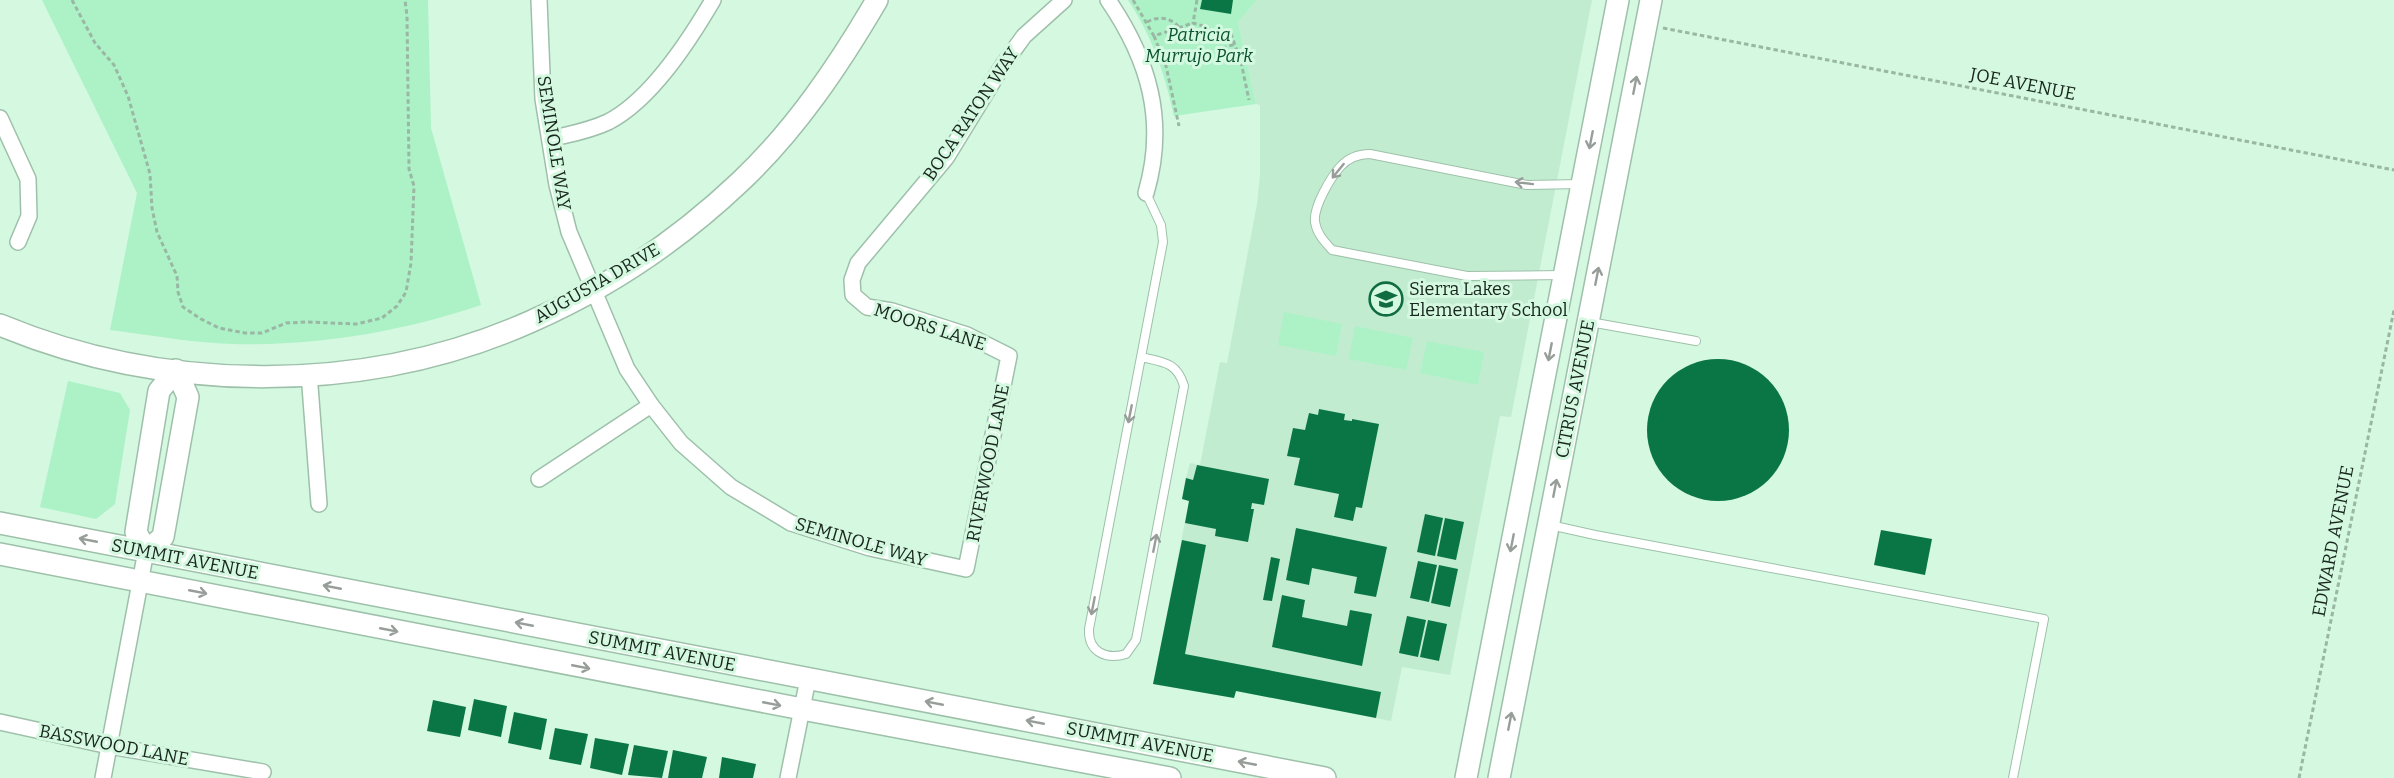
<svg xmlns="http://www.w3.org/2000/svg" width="2394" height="778" font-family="Bitter,serif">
<rect width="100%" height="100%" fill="#d4f8e0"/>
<path fill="#c2ecd0" d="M1257,0H1592L1511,417L1500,416L1450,675L1402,667L1391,721L1236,691L1234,698L1153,684L1189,501L1182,499L1186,478L1190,463L1200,465L1220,362L1227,363L1257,204L1260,175V105L1256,104L1238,22Z"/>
<g fill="#acf2c6">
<path d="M42,0H428L431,128L481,305C401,332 317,346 233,344C192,343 151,335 110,330L137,193Z"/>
<path d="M1128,0H1257L1238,22L1256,104L1174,116C1165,74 1152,36 1128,0Z"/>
<path d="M1284,312L1342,324L1336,356L1278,345Z"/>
<path d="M1355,326L1413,338L1406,370L1349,359Z"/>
<path d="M1427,341L1484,352L1478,385L1420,373Z"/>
<path d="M68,381L120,393L130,410L115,504L96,519L40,507Z"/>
</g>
<g fill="#0a7646">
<path d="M1202,0H1233L1231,14L1200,9Z"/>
<circle cx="1718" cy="430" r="71"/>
<path d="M1319,409L1345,414L1344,420L1352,421V419L1379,424L1362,508L1356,507L1353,521L1334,517L1339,494L1294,485L1300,458L1287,456L1293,428L1305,430L1309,413L1318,415Z"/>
<path d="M1197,465L1269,479L1264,505L1252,503L1251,509H1254L1248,542L1215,536L1216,529L1185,523L1189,501L1182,499L1186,478L1193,480Z"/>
<path d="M1425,514L1443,518L1435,556L1417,552Z"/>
<path d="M1445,518L1464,522L1456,560L1437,556Z"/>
<path d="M1296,528L1387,547L1376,597L1354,593L1357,577L1312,568L1309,585L1286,580Z"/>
<path d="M1881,530L1932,539L1925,575L1874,565Z"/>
<path d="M1182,540L1206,545L1185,654L1381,692L1376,718L1236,691L1234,698L1153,684Z"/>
<path d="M1271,557L1280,559L1272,601L1263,600Z"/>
<path d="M1418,561L1437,565L1429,602L1410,598Z"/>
<path d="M1439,565L1458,569L1450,607L1431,603Z"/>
<path d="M1282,595L1305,600L1302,617L1347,626L1350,610L1372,614L1362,666L1272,647Z"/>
<path d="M1407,616L1426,620L1418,657L1399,653Z"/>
<path d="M1428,620L1447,624L1439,661L1420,657Z"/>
<path d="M474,699L507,706L501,737L468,730Z"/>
<path d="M433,700L466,707L460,737L427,731Z"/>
<path d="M514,712L547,719L541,750L508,743Z"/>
<path d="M555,728L588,734L581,765L549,759Z"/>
<path d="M595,738L629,744L622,775L590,768Z"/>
<path d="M634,745L668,751L662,778L628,775Z"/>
<path d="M673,750L707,757L702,778H668Z"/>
<path d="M722,757L756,764L753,778H719Z"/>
</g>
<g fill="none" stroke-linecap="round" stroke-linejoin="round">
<g stroke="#9ec0aa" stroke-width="10">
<g id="lane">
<path d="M1563,275L1467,276L1332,250C1324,241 1317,234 1315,222C1313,207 1331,177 1340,167C1348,158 1359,154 1370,154L1527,185L1581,184"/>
<path d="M1590,322L1696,341"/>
<path d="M1141,357C1163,362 1177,362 1184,386L1136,640L1126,654C1106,660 1088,652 1089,629L1163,242L1161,225L1146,193"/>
<path d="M1550,525L1595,535L2044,619L2013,778"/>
</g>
</g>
<g stroke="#9ec0aa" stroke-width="18">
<g id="street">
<path d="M539,0L543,99L557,185L569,232L627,369L651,405L681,443L731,487L791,523L870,548L966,569L1009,356L967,335L892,311L867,307L853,295L852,280L858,263L946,158L1003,65L1024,36L1064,0"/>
<path d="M1108,0C1149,60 1167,121 1146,193"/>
<path d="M0,118L28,179L29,216L18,242"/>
<path d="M550,139C570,134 589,131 608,122C651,100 689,41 713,0"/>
<path d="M309,373L319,504"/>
<path d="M539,479L651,405"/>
<path d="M0,722L109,746L263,772"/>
<path d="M103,778L146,551"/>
<path d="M788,778L808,679"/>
</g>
</g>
<g stroke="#9ec0aa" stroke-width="24">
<g id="secondary">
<path d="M0,325C166,394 367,395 532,321C609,287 681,238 741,181C796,129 839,65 877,0"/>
<path d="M176,370L188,397L163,537L146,551L136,532L159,391Z"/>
<path d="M0,523L1325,778"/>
<path d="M0,554L802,709L1170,778"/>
<path d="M1466,778L1618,0"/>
<path d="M1499,778L1651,0"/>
</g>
</g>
<g stroke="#9ab7a4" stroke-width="3" stroke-dasharray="4.5 3" stroke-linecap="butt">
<path d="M72,0L95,43L114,65L128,96L150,174L152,208L157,232L177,276L178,292L183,307L201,319L219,328L245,333H262L286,323L307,322L356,324L382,318L397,306L406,292L411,263L414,186L409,169L407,16L405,0"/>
<path d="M1133,0L1154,36L1193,23"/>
<path d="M1197,0L1193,23L1203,26L1217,36L1230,31L1241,62L1249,100"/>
<path d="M1147,22C1158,16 1170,17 1179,27"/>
<path d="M1663,28L2394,170"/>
<path d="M1154,36L1166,66L1179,126"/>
<path d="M1208,53L1235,44"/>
<path d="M2299,778L2394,310"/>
</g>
<use href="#lane" stroke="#fff" stroke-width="8"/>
<use href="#street" stroke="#fff" stroke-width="15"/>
<use href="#secondary" stroke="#fff" stroke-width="21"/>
</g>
<defs><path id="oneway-shaft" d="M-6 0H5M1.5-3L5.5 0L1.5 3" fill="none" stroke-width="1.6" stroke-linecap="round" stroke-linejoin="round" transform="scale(1.5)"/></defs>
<g stroke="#979d99">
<use href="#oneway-shaft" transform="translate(1635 85) rotate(-79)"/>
<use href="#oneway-shaft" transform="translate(1591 140) rotate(101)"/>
<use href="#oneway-shaft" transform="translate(1338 171) rotate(129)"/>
<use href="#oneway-shaft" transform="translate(1524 183) rotate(-173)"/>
<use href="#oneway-shaft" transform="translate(1597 276) rotate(-79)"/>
<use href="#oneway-shaft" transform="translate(1550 352) rotate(101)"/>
<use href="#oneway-shaft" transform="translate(1130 414) rotate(101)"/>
<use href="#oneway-shaft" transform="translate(1555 488) rotate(-79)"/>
<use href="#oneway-shaft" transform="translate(88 540) rotate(-169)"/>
<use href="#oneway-shaft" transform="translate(1155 543) rotate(-79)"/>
<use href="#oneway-shaft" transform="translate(1512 543) rotate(101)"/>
<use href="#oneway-shaft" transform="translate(332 587) rotate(-169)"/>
<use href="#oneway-shaft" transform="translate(198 592) rotate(11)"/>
<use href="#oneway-shaft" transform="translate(1093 606) rotate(101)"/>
<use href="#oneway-shaft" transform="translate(524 624) rotate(-169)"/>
<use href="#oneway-shaft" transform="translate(389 630) rotate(11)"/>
<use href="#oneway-shaft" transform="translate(581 667) rotate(11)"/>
<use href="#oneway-shaft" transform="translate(934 703) rotate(-169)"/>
<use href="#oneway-shaft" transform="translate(772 704) rotate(11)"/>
<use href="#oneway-shaft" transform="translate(1510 721) rotate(-79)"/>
<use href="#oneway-shaft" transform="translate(1035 722) rotate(-169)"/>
<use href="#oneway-shaft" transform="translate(1247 763) rotate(-169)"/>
</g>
<defs>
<g id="school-ring" transform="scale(1.725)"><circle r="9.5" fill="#d4f8e0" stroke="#116d41" stroke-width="1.5"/><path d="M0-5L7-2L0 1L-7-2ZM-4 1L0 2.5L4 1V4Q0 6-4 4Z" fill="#116d41"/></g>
</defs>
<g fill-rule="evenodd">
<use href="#school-ring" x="1386" y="299"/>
</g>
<g text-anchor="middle" stroke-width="6" stroke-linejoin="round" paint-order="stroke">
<g font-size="18" font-style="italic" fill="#0a5230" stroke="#d4f8e0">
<text x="1199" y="41">Patricia<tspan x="1199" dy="21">Murrujo Park</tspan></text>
</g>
<g font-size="18" fill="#18261d" stroke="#d4f8e0">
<text transform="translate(2023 84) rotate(11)" y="6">JOE AVENUE</text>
<text transform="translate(971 114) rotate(-56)" y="6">BOCA RATON WAY</text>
<text transform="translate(554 143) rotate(81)" y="6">SEMINOLE WAY</text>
<text transform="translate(597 283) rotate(-30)" y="6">AUGUSTA DRIVE</text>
<text transform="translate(930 327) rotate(18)" y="6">MOORS LANE</text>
<text transform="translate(1575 389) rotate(-79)" y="6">CITRUS AVENUE</text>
<text transform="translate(988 463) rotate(-79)" y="6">RIVERWOOD LANE</text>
<text transform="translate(2333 541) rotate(-79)" y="6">EDWARD AVENUE</text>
<text transform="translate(861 542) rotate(16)" y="6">SEMINOLE WAY</text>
<text transform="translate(185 559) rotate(11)" y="6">SUMMIT AVENUE</text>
<text transform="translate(662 651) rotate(11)" y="6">SUMMIT AVENUE</text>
<text transform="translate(1140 742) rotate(11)" y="6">SUMMIT AVENUE</text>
<text transform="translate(114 745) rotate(11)" y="6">BASSWOOD LANE</text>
</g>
<g font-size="18" fill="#18261d" stroke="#d4f8e0" text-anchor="start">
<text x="1409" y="295">Sierra Lakes<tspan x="1409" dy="21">Elementary School</tspan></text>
</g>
</g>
</svg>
